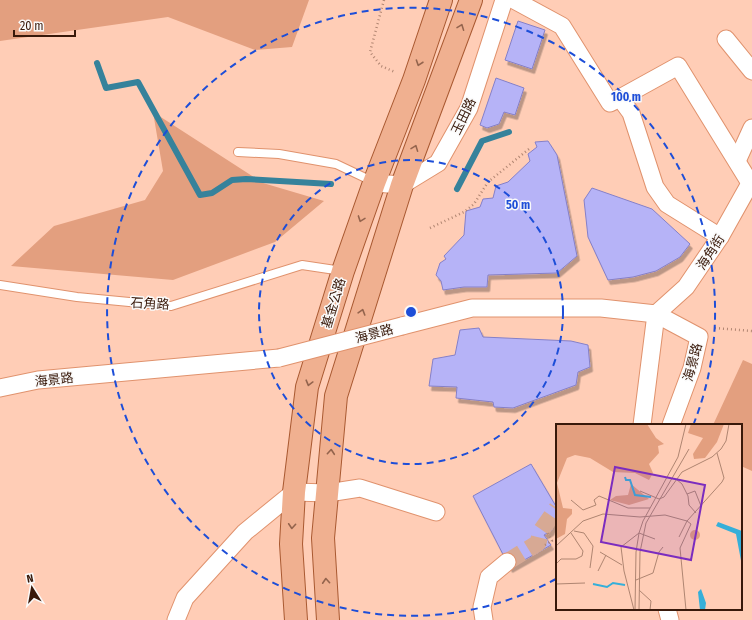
<svg xmlns="http://www.w3.org/2000/svg" width="752" height="620" font-family="'Fira Sans Condensed','Noto Sans TC',sans-serif">
<defs>
<filter id="shadow"><feDropShadow dx="2.5" dy="4.5" stdDeviation="0" flood-color="#0004"/></filter>
</defs>
<rect width="100%" height="100%" fill="#ffcdb6"/>
<g fill="#e39f7f">
<path d="M0,0H309L292,47L255,50L168,17L0,41Z"/>
<path d="M153,112L263,183L324,201L275,242L173,280L11,266L54,226L145,200L163,171Z"/>
<path d="M743,360L752,364V471L741,466V425H713Z"/>
</g>
<g fill="none" stroke-linecap="round" stroke-linejoin="round">
<g stroke="#36829b" stroke-width="6">
<path d="M97,63L106,88L138,82L200,195L212,193L232,180L246,179L331,184"/>
<path d="M457,189L482,141L509,132"/>
</g>
</g>
<g fill="#b6b3f7" stroke="#8580c8" filter="url(#shadow)">
<path d="M518,21L545,30L532,69L505,60Z"/>
<path d="M496,78L524,88L515,115L504,112L499,124L487,128L480,125Z"/>
<path d="M548,141L557,155L577,256L557,273L488,275L487,287H464L443,290L441,281L436,275L440,263L446,259L444,256L464,235L466,211L480,207L483,199L493,198L496,186L508,182L530,161L528,154L537,147L535,142Z"/>
<path d="M592,188L652,209L690,244L680,257L656,271L633,277L608,280L588,237L584,200Z"/>
<path d="M479,328L483,337L571,341L588,345L590,367L578,372L576,385L513,408L494,407L493,402L456,398L457,387L429,386L433,359L455,355L460,330Z"/>
<path d="M531,464L557,508V517L551,531L544,535L551,545L510,568L473,496Z"/>
</g>
<g fill="none" stroke-linecap="round" stroke-linejoin="round">
<path stroke="#d7a994" stroke-width="17" stroke-dasharray="17 8" stroke-linecap="butt" d="M507,562L538,543L541,531L557,508"/>
<g stroke="#e0926d" stroke-width="10">
<g id="service">
<path d="M238,152L279,154L336,164L374,182"/>
<path d="M0,285L77,297L171,306L302,265L342,271"/>
</g>
</g>
<g stroke="#e0926d" stroke-width="19">
<g id="minor">
<path d="M514,0L562,26L610,103L620,98L631,113L655,187L667,204L720,237"/>
<path d="M726,39L752,71"/>
<path d="M620,98L678,66L750,183"/>
<path d="M737,161L752,128"/>
<path d="M374,183L402,185L438,163L469,108L504,0"/>
<path d="M402,326L472,308H601L656,314L699,337L692,368L671,425"/>
<path d="M0,388L38,380L279,358"/>
<path d="M642,425L656,314L686,287L720,237L752,180"/>
<path d="M667,609L670,620"/>
<path d="M176,620L185,598L245,532L294,492L328,493L360,488L436,512"/>
<path d="M484,620L482,607L489,577L507,562"/>
</g>
</g>
<g stroke="#a95931" stroke-width="24">
<g id="primary">
<path d="M296,620L291,544L294,492L307,387L343,271L374,183L414,80L441,0"/>
<path d="M328,620L323,538L336,396L402,185L471,0"/>
</g>
</g>
<g stroke="#b18672" stroke-width="2.5" stroke-dasharray="1 3" stroke-linecap="butt">
<path d="M384,0L370,52L381,66L395,72"/>
<path d="M430,228L464,212L474,204L488,182L529,149"/>
<path d="M715,328L752,331"/>
<path d="M545,545L552,541L548,533"/>
</g>
<use href="#service" stroke="#fff" stroke-width="8"/>
<use href="#minor" stroke="#fff" stroke-width="17"/>
<use href="#primary" stroke="#f0b090" stroke-width="22"/>
<g stroke="#e0926d" stroke-width="19" stroke-linecap="butt">
<path id="minor-bridge" d="M279,358L402,326"/>
</g>
<use href="#minor-bridge" stroke="#fff" stroke-width="17"/>
</g>
<defs><path id="oneway-chevron" d="M-2-3.5L2.5 0L-2 3.5" fill="none" stroke-width="1.6" stroke-linecap="round" stroke-linejoin="round"/></defs>
<g stroke="#94644d">
<use href="#oneway-chevron" transform="translate(461 27) rotate(-69)"/>
<use href="#oneway-chevron" transform="translate(419 63) rotate(109)"/>
<use href="#oneway-chevron" transform="translate(415 148) rotate(-69)"/>
<use href="#oneway-chevron" transform="translate(361 219) rotate(110)"/>
<use href="#oneway-chevron" transform="translate(362 312) rotate(-73)"/>
<use href="#oneway-chevron" transform="translate(309 383) rotate(105)"/>
<use href="#oneway-chevron" transform="translate(331 452) rotate(-85)"/>
<use href="#oneway-chevron" transform="translate(292 526) rotate(94)"/>
<use href="#oneway-chevron" transform="translate(326 581) rotate(-94)"/>
</g>
<g fill="none" stroke="#1d4ed8" stroke-width="2" stroke-dasharray="7 5">
<circle cx="411" cy="312" r="152"/>
<path d="M556 579A304 304 0 1 1 694 423"/>
</g>
<g text-anchor="middle" stroke-width="3" stroke-linejoin="round" paint-order="stroke">
<g font-size="13" fill="#38190a" stroke="#fafafa">
<text transform="translate(463 116) rotate(-64)" y="5">玉田路</text>
<text transform="translate(710 252) rotate(-57)" y="5">海角街</text>
<text transform="translate(150 303) rotate(3)" y="5">石角路</text>
<text transform="translate(333 303) rotate(-73)" y="5">基金公路</text>
<text transform="translate(374 333) rotate(-15)" y="5">海景路</text>
<text transform="translate(692 362) rotate(-75)" y="5">海景路</text>
<text transform="translate(54 379) rotate(-6)" y="5">海景路</text>
</g>
</g>
<g transform="translate(556 424)">
<rect width="186" height="186" fill="#ffcdb6"/>
<path d="M0,0H91L100,14L108,20L102,22L103,29L93,40L97,49L93,56L79,49L57,48L34,34L19,31L11,34L1,59L7,84L16,85V90L11,95L9,110L0,115ZM135,0H168L161,18L149,34L138,35L137,30L147,14L132,9ZM75,60L93,75L73,81L54,76L60,72L72,71ZM134 111a5 5 0 1 1 10 0a5 5 0 1 1-10 0Z" fill="#e39f7f"/>
<path d="M162,98L186,107V142L180,110L160,102ZM145,165L150,179L149,186H144L142,168Z" fill="#35afd9"/>
<path fill="none" stroke="#35afd9" stroke-width="2" d="M69,53L70,56H74L79,71L95,73M37,160L51,163L57,159L69,161"/>
<path fill="none" stroke="#af8571" stroke-width="1" d="M120,55L126,60L132,72L133,81L140,89M84,67L103,75L108,73L126,48L156,33L165,25L170,17L173,0M131,70L139,67L145,82M15,76L27,86L40,81L38,76L43,72L72,84H94M18,107L28,109L37,122L34,144M123,113L131,97L166,58L168,54L161,29M0,122L27,97L47,90L84,93L109,91L131,97L135,100L124,124L130,186M44,128L66,141M0,140L5,135H20L26,132L27,127L15,109M42,147L50,131M80,156L97,149L103,128L107,123M0,160L29,159M83,166L95,177L94,186M78,186L68,147L65,123L83,109L99,115M79,186L80,128L83,109L87,97L122,33L130,0M83,186L84,128L90,99L133,25"/>
<path fill="#7b2cbf" fill-opacity="0.15" stroke="#7b2cbf" stroke-width="2" d="M59,43L149,61L135,136L45,118Z"/>
<rect width="186" height="186" fill="none" stroke="#38190a" stroke-width="2"/>
</g>
<circle cx="411" cy="312" r="6" fill="#1d4ed8" stroke="#fafafa" stroke-width="2"/>
<g font-size="12" text-anchor="middle" font-weight="bold" fill="#1d4ed8" stroke="#fafafa" stroke-width="3" stroke-linejoin="round" paint-order="stroke">
<text x="626" y="101">100 m</text>
<text x="518" y="209">50 m</text>
</g>
<g transform="translate(32 588) rotate(349)" stroke="#fafafa" stroke-width="3" paint-order="stroke">
<path d="M0-3L7 15L0 10L-7 15Z" fill="#38190a"/>
<text y="-6" font-size="11" font-weight="bold" text-anchor="middle" fill="#38190a">N</text>
</g>
<path d="M14 30v6h61v-6" fill="none" stroke="#38190a" stroke-width="2"/>
<text x="20" y="30" font-size="12" fill="#38190a" stroke="#fafafa" stroke-width="3" paint-order="stroke">20 m</text>
</svg>
